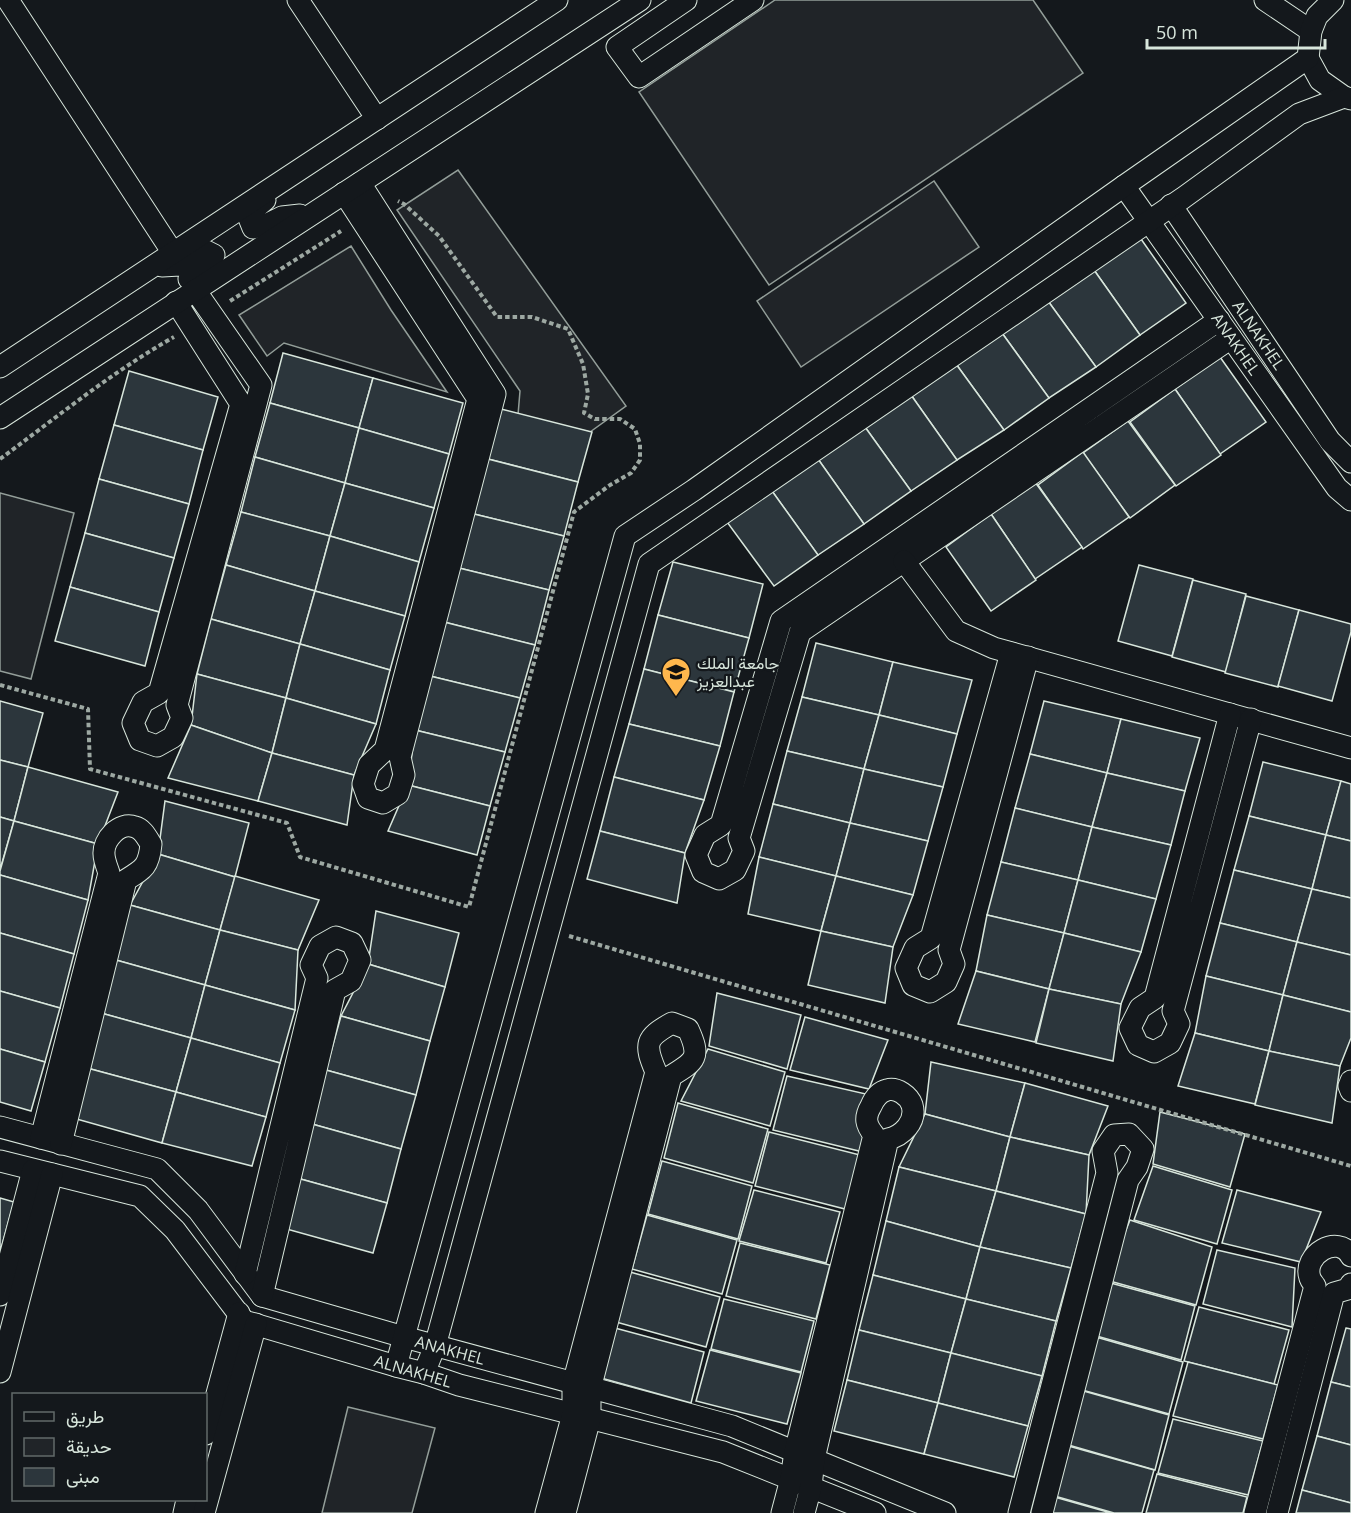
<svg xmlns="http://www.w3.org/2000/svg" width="1351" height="1513" font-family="'Open Sans',Vazirmatn,sans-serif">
<rect width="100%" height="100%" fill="#14181c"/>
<g fill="#202428" stroke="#939e99" stroke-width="1.5">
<path d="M775,0H1033L1083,73L769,285L639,92Z"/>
<path d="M458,170L626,406L590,432L518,415L520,391L397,210Z"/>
<path d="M934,181L979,247L801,367L757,301Z"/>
<path d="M351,246L391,310L447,392L284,343L267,356L239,315Z"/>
<path d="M0,493L74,513L31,679L0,671Z"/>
<path d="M348,1407L435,1428L412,1513H322Z"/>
</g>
<g fill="#2c363c" stroke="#d8e6dc" stroke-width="1.5">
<path d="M1141,239L1186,303L1140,335L1094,270Z"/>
<path d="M1094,270L1140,335L1096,367L1048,301Z"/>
<path d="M1048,301L1096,367L1049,398L1002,333Z"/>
<path d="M1002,333L1049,398L1004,430L956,364Z"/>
<path d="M283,353L373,378L359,428L270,403Z"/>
<path d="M1220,357L1266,422L1220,454L1175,389Z"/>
<path d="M956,364L1004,430L957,460L911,395Z"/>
<path d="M129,371L218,397L203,450L114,425Z"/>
<path d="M373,378L463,403L449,454L359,428Z"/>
<path d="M1175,389L1221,455L1176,486L1130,422Z"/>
<path d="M911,395L957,460L911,491L865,427Z"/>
<path d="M270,403L359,428L345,483L255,457Z"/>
<path d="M501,409L592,432L578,482L488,459Z"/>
<path d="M1128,421L1175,485L1130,518L1083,453Z"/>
<path d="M114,425L203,450L189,504L99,479Z"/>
<path d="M865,427L911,491L864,524L818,459Z"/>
<path d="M359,428L449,454L434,508L345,483Z"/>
<path d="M1083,452L1129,517L1083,549L1038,485Z"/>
<path d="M255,457L345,483L330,536L241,512Z"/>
<path d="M488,459L578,482L564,536L474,514Z"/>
<path d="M818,459L864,524L818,555L772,491Z"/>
<path d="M99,479L189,504L174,558L85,533Z"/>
<path d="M1035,482L1082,547L1035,579L991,514Z"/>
<path d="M345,483L434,508L419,562L330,536Z"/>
<path d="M772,491L818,555L774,586L727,522Z"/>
<path d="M241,512L330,536L315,591L226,565Z"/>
<path d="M474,514L564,536L549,590L459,568Z"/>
<path d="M991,514L1036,580L991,611L946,547Z"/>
<path d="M85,533L174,558L159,612L70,587Z"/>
<path d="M330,536L419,562L405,616L315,591Z"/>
<path d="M673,562L763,584L749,638L658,615Z"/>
<path d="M226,565L315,591L300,644L211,619Z"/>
<path d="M1139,565L1193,579L1172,656L1118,641Z"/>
<path d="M459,568L549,590L535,645L444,622Z"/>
<path d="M1193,580L1246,594L1226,672L1172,657Z"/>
<path d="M70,587L159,612L145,666L55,641Z"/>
<path d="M315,591L405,616L390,670L300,644Z"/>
<path d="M1246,596L1299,610L1278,687L1225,673Z"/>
<path d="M1299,610L1351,624V632L1332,701L1278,686Z"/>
<path d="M658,615L749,638L734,692L644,669Z"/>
<path d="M211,619L300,644L286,698L197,674Z"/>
<path d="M444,622L535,645L520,698L430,676Z"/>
<path d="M816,643L893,662L879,715L802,697Z"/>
<path d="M300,644L390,670L376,724L286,698Z"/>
<path d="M893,662L972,680L957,734L879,715Z"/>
<path d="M644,669L734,692L720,746L629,724Z"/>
<path d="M197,674L286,698L272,753L191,725Z"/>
<path d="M430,676L520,698L505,752L415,730Z"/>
<path d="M802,697L879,715L864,769L787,751Z"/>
<path d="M286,698L376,724L354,775L272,753Z"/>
<path d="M0,701L43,713L28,767L0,760Z"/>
<path d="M1044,701L1121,719L1107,773L1030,754Z"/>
<path d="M879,715L957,734L943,787L864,769Z"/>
<path d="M1121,719L1200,738L1185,791L1107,773Z"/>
<path d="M629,724L720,746L704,800L614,777Z"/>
<path d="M191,725L272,753L258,801L168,778Z"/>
<path d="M415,730L505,752L490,806L408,785Z"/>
<path d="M787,751L864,769L850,823L773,804Z"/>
<path d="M272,753L354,775L347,825L258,801Z"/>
<path d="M1030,754L1107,773L1092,827L1015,808Z"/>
<path d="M0,760L28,767L14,821L0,817Z"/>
<path d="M1263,762L1341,781L1326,835L1249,816Z"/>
<path d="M28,767L118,792L98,844L14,821Z"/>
<path d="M864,769L943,787L928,841L850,823Z"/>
<path d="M1107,773L1185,791L1171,845L1092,827Z"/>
<path d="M614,777L704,800L685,853L600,831Z"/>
<path d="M1341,781L1351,784V841L1326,835Z"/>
<path d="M408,785L490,806L477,855L388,831Z"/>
<path d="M165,801L249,823L235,877L158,854Z"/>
<path d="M773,804L850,823L836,876L759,857Z"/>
<path d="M1015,808L1092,827L1078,880L1001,862Z"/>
<path d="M1249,816L1326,835L1312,889L1234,870Z"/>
<path d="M0,817L14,821L0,870Z"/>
<path d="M14,821L98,844L88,900L0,875V871Z"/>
<path d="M850,823L928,841L913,895L836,876Z"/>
<path d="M1092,827L1171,845L1156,899L1078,880Z"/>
<path d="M600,831L685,853L677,903L587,879Z"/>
<path d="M1326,835L1351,841V898L1312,889Z"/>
<path d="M158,854L235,877L220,930L130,905Z"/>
<path d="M759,857L836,876L821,931L748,914Z"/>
<path d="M1001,862L1078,880L1064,933L987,915Z"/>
<path d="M1234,870L1312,889L1297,942L1220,923Z"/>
<path d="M0,875L88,900L74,954L0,933Z"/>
<path d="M235,876L319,900L298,950L220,930Z"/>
<path d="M836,876L913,895L893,947L821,931Z"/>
<path d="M1078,880L1156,899L1141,952L1064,933Z"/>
<path d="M1312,889L1351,898V955L1297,942Z"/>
<path d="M130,905L220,930L205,985L116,960Z"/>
<path d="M376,911L459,933L445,987L368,964Z"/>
<path d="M987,915L1064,933L1049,989L976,971Z"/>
<path d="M1220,923L1297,942L1283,995L1206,976Z"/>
<path d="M220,930L298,950L295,1010L205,985Z"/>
<path d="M821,931L893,947L885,1003L808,985Z"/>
<path d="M0,933L74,954L60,1008L0,991Z"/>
<path d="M1064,933L1141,952L1121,1004L1049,989Z"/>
<path d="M1297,942L1351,955V1012L1283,995Z"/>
<path d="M116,960L205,985L191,1038L101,1013Z"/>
<path d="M368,964L445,987L430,1041L341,1016Z"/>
<path d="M976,971L1049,989L1035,1042L958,1024Z"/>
<path d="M1206,976L1283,995L1269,1051L1195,1033Z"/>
<path d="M205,985L295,1010L280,1063L191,1038Z"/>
<path d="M1049,989L1121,1004L1113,1061L1036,1043Z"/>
<path d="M0,991L60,1008L45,1062L0,1049Z"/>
<path d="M717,993L801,1015L787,1069L709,1046Z"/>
<path d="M1283,995L1351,1012V1038L1340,1066L1269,1051Z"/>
<path d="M101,1013L191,1038L176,1092L87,1068Z"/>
<path d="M341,1016L430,1041L416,1095L326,1070Z"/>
<path d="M805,1017L888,1040L869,1089L790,1070Z"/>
<path d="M1195,1033L1269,1051L1255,1104L1178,1086Z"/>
<path d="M191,1038L280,1063L266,1117L176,1092Z"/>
<path d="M0,1049L45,1062L31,1111L0,1102Z"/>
<path d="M708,1049L785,1072L770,1126L681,1101Z"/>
<path d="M1269,1051L1340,1066L1332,1123L1255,1105Z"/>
<path d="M931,1062L1025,1083L1010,1137L925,1114Z"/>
<path d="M87,1068L176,1092L162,1143L73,1118Z"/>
<path d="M326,1070L416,1095L401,1149L312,1124Z"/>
<path d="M787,1076L866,1094L863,1152L773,1130Z"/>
<path d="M1025,1083L1108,1106L1089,1155L1010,1137Z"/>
<path d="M176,1092L266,1117L252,1166L162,1143Z"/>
<path d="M678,1103L768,1129L753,1183L664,1158Z"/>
<path d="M1160,1112L1245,1134L1230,1187L1153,1164Z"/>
<path d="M925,1114L1010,1137L996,1191L899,1167Z"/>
<path d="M312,1124L401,1149L387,1203L297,1178Z"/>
<path d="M769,1132L860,1155L845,1209L755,1186Z"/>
<path d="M1010,1137L1089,1155L1086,1214L996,1191Z"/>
<path d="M662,1161L752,1186L738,1239L648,1214Z"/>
<path d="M1153,1166L1232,1190L1217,1244L1134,1220Z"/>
<path d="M899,1167L996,1191L980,1247L886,1221Z"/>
<path d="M297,1178L387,1203L373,1253L283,1228Z"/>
<path d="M754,1190L840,1212L826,1263L739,1241Z"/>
<path d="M1237,1190L1321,1212L1301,1262L1222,1243Z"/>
<path d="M996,1191L1086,1214L1071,1268L980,1247Z"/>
<path d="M0,1198L14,1202L0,1252Z"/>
<path d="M647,1215L737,1240L722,1294L632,1269Z"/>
<path d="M1130,1220L1212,1247L1196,1305L1106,1280Z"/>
<path d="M886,1221L980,1247L966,1299L873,1275Z"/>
<path d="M740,1243L830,1265L816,1319L726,1296Z"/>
<path d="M980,1247L1071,1268L1056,1321L966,1299Z"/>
<path d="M1217,1250L1295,1268L1292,1327L1203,1304Z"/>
<path d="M630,1272L720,1297L706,1347L616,1322Z"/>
<path d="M873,1275L966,1299L951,1353L859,1330Z"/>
<path d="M1107,1282L1195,1306L1181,1360L1093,1335Z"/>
<path d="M724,1299L814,1321L801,1372L711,1349Z"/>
<path d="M966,1299L1056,1321L1042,1376L951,1353Z"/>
<path d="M1199,1307L1289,1330L1274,1384L1184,1361Z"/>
<path d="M615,1328L704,1352L691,1403L601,1378Z"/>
<path d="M1346,1328L1351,1329V1387L1331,1382Z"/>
<path d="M859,1330L951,1353L938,1403L847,1380Z"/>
<path d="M1096,1337L1183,1362L1169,1414L1082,1390Z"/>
<path d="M710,1350L801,1373L787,1424L696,1401Z"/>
<path d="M951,1353L1042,1376L1028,1426L938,1403Z"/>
<path d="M1188,1362L1278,1385L1263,1439L1173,1416Z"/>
<path d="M847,1380L938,1403L924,1454L834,1431Z"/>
<path d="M1331,1382L1351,1387V1445L1317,1436Z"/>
<path d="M1080,1390L1169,1415L1155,1470L1065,1444Z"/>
<path d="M938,1403L1028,1426L1014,1477L924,1454Z"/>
<path d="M1173,1419L1263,1441L1248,1495L1158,1473Z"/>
<path d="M1317,1436L1351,1445V1503L1302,1490Z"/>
<path d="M1065,1445L1154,1470L1142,1513H1114L1051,1495Z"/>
<path d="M1157,1474L1247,1497L1243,1513H1146Z"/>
<path d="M1302,1490L1351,1503V1513H1296Z"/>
<path d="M1051,1496L1111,1513H1046Z"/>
</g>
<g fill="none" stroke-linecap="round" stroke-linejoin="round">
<g stroke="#d8e6dc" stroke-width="23">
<g id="minor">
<path d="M8,0L173,253"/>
<path d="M298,0L377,119"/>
<path d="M686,0L617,47L639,77L753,0"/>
<path d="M1265,0L1311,31"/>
<path d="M1308,58L1320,80L1344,97"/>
<path d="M1124,186L1337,488L1351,500"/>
<path d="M344,193L478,399L385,750L369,765L363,784L368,798L383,803L398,794L404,775L400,757L495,394L360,183"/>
<path d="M265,200L253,210L249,218L253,228L264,226L282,217L300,215"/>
<path d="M1171,205L1330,441L1351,462"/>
<path d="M162,266L180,265L206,251L214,255L211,264L189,279"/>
<path d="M176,302L241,404L159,693L143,702L133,723L140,740L157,746L173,737L182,718L177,705L261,385L195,290"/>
<path d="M1219,320L781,621L721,825L705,835L696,855L703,872L719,879L735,870L744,851L739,838L800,632L1231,338"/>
<path d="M0,367L557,0"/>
<path d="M0,418L640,0"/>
<path d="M904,561L956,631L994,648L1351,748"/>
<path d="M1011,653L931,938L915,948L906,968L913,985L930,992L946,982L954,964L949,950L1028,657"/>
<path d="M1230,714L1155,998L1140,1008L1130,1028L1138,1045L1154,1052L1170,1043L1179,1024L1173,1011L1251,719"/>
<path d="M1351,1081L1349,1086L1351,1091"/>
<path d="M0,1127L157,1169L198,1210L262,1296L404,1337L732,1426L945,1513"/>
<path d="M41,1138L109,873C107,867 104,860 104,854C103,840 119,821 135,827C143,829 147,838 151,844C149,866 144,869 126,880L61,1144"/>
<path d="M0,1161L140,1196L175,1230L244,1321L396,1366L424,1373L459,1385L723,1452L875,1513"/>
<path d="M245,1274L317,978L311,965L320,946L336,937L352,943L360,960L351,981L335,990L262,1296"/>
<path d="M0,1295L33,1170"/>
<path d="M396,1366L625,536L694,490L1124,186L1308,58L1311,31L1317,16L1333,0"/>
<path d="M0,1372L52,1174"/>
<path d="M424,1373L435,1346L649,564L1183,198L1299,114L1344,97L1351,99"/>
<path d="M206,1434L239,1313"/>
<path d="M184,1513L187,1500"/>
<path d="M204,1513L256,1324"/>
<path d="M546,1513L573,1414V1384L656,1072C644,1044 645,1038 672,1023L688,1029C701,1057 696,1061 671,1076L590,1389V1418L565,1513"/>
<path d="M782,1513L791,1479L795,1452L874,1135C866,1125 864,1118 871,1106C874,1099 879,1092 887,1090C897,1087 909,1096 912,1105C917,1122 902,1136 888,1139L814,1459L811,1487L804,1513"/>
<path d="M1019,1513L1107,1173L1103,1151L1114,1135L1129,1134L1143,1149L1137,1167L1128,1180L1042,1513"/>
<path d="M1255,1513L1315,1286C1313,1283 1311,1281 1310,1278C1302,1255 1338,1233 1351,1256"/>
<path d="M1277,1513L1334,1293L1348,1289L1351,1284"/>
</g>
</g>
<g stroke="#9da8a2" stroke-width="4" stroke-dasharray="4.5 3" stroke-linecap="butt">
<path d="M230,301L341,231"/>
<path d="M0,459C57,417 112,372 174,337"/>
<path d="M0,685L88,709L90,769L287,823L300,857L469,907L574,512L610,485L631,473L640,460V444L635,429L620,419H595L584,413L588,394L583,364L568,329L532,317H497L439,236L404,204L398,201"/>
<path d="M569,936L1351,1166"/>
</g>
<use href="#minor" stroke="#14181c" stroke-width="21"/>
</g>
<defs>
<g id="university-pin" transform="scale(1.5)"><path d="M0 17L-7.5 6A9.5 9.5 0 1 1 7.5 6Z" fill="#ffb74d" stroke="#14181c"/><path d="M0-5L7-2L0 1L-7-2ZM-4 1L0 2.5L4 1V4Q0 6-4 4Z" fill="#111"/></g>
</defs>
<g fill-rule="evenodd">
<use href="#university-pin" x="676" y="672"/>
</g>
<g text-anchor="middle" stroke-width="4.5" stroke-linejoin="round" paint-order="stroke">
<g font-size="16" fill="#d8e6dc" stroke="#14181c">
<text transform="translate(1259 335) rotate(56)" y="6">ALNAKHEL</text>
<text transform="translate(1236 344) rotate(55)" y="6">ANAKHEL</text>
<text transform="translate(450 1350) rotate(15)" y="6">ANAKHEL</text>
<text transform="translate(413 1371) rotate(16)" y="6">ALNAKHEL</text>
</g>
<g font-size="16" fill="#d8e6dc" stroke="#14181c" text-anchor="start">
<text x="697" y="669">جامعة الملك<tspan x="697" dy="18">عبدالعزيز</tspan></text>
</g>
</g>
<rect x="12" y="1393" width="195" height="108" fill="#14181c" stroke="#626a69" stroke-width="1.5"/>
<rect x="24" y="1412" width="30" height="9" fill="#14181c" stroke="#626a69" stroke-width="1.5"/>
<text x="66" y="1423" font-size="18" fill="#d8e6dc">طريق</text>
<rect x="24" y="1438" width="30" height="18" fill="#202428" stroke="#626a69" stroke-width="1.5"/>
<text x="66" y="1453" font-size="18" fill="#d8e6dc">حديقة</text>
<rect x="24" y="1468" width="30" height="18" fill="#2c363c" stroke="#626a69" stroke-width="1.5"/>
<text x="66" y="1483" font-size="18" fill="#d8e6dc">مبنى</text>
<path d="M1147 39v9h178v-9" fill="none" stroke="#d8e6dc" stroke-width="3"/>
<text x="1156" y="39" font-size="18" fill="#d8e6dc" stroke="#14181c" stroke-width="4.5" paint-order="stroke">50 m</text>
</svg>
